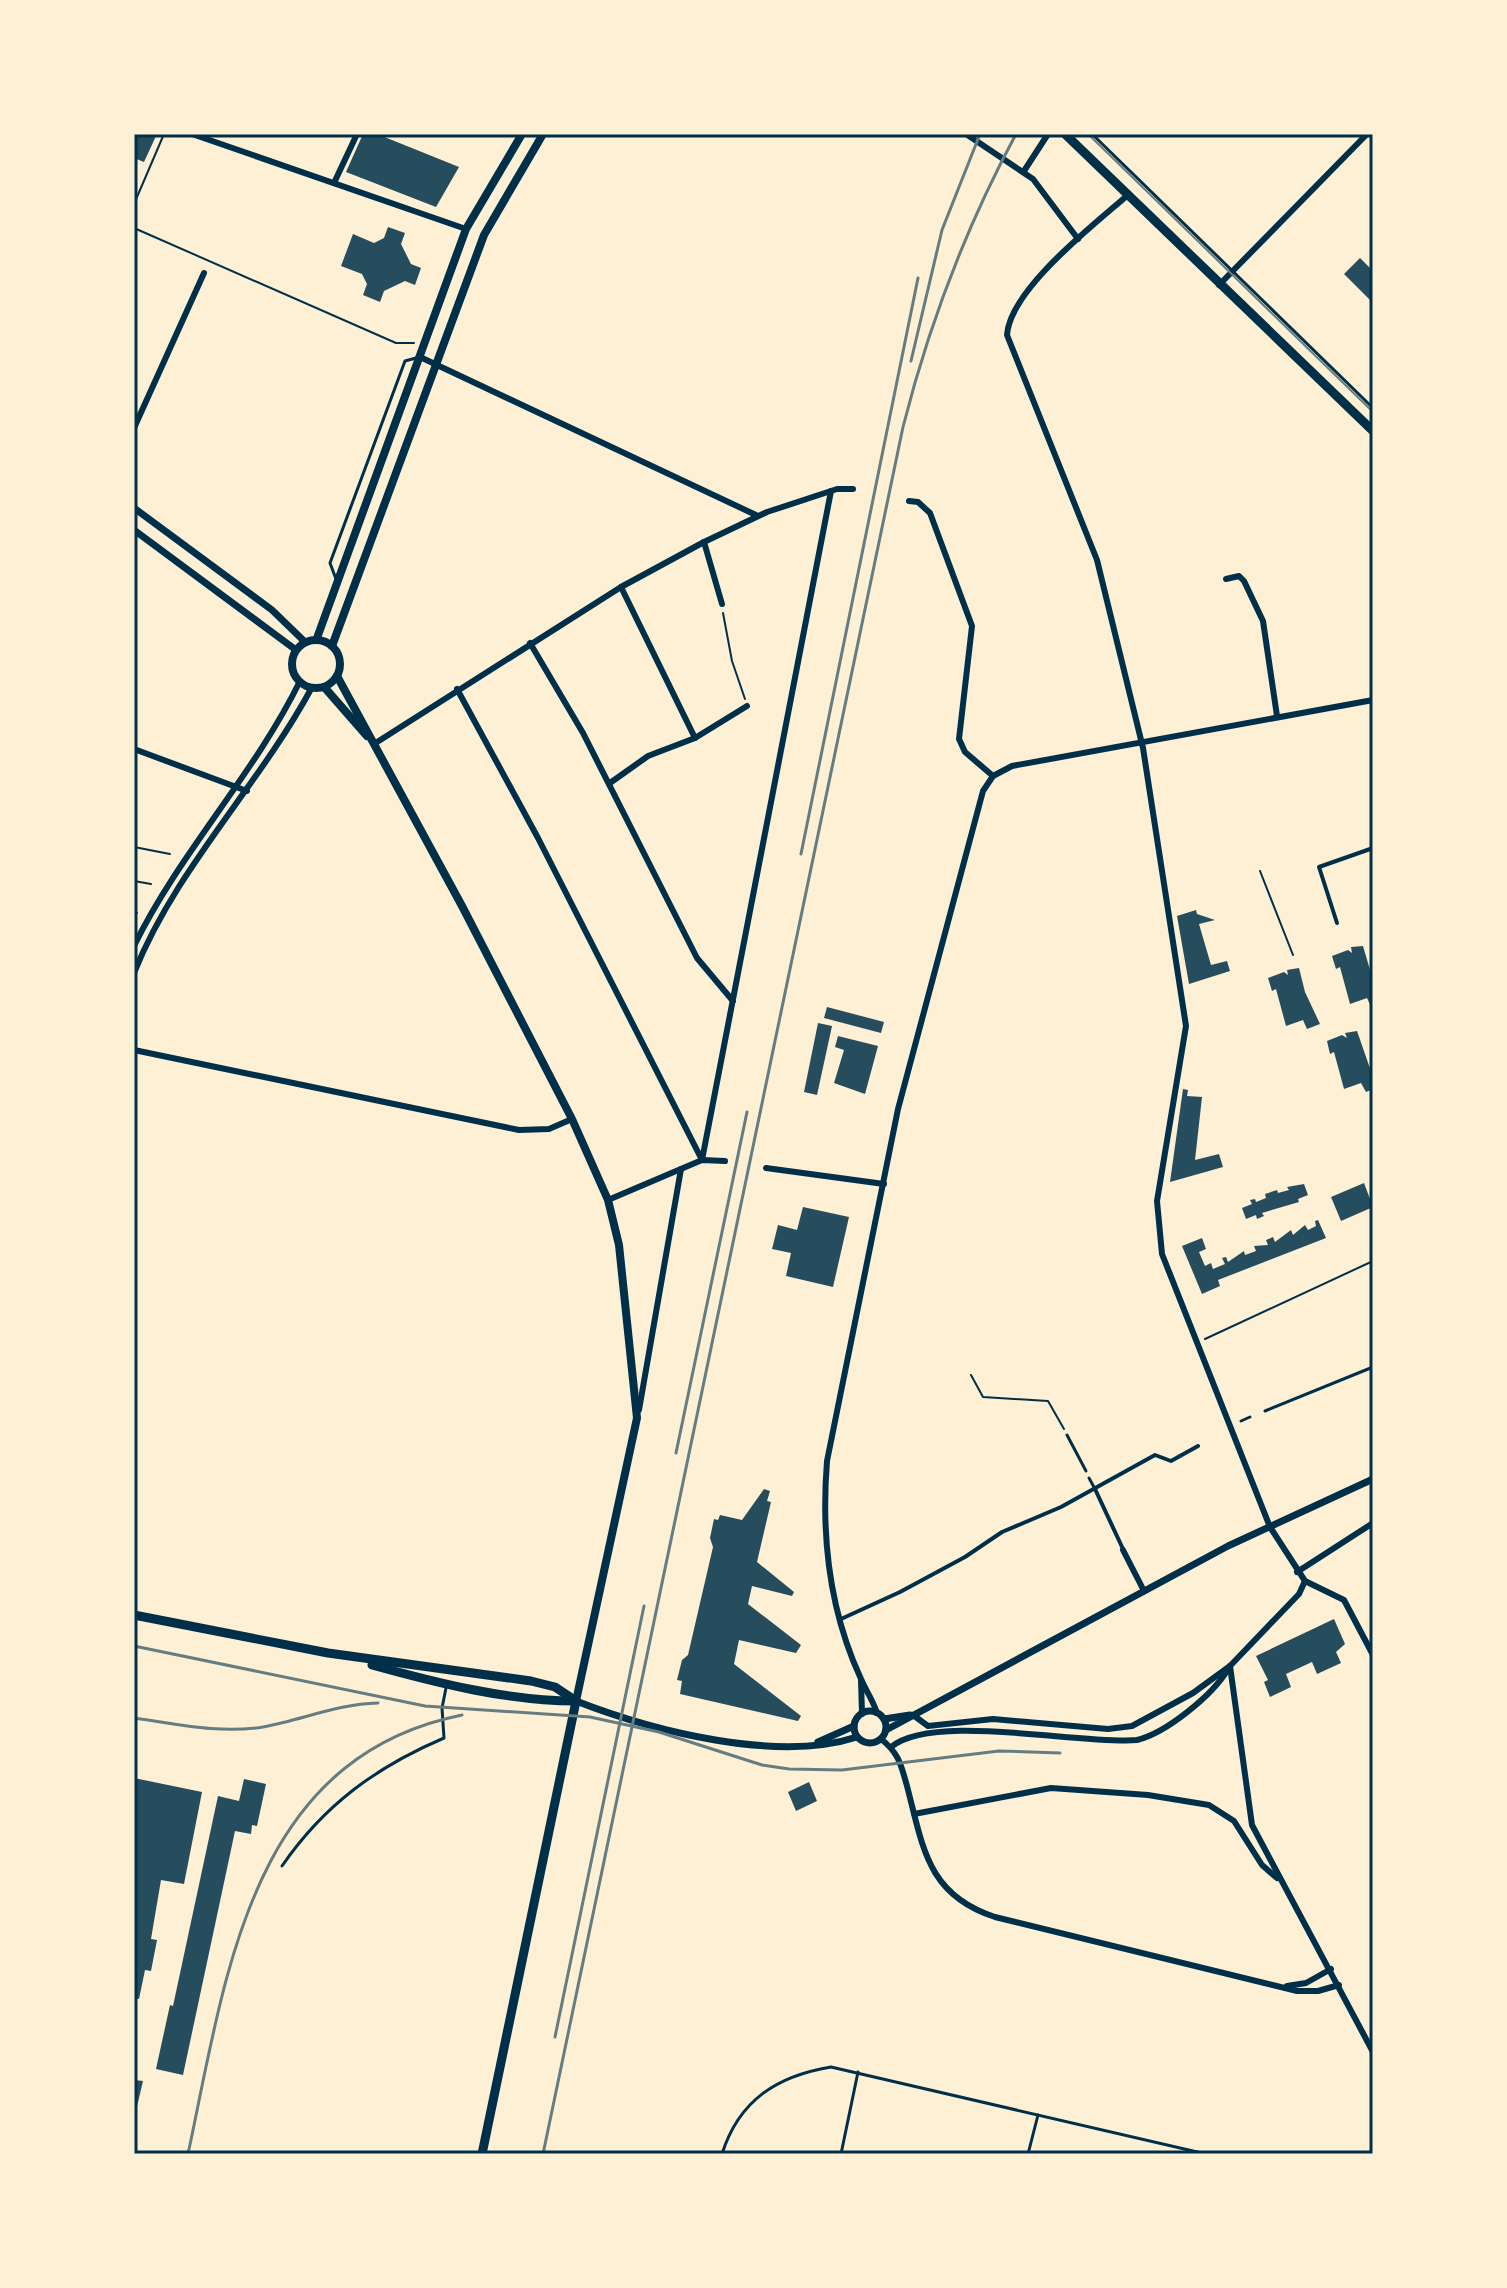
<svg xmlns="http://www.w3.org/2000/svg" width="1507" height="2288" font-family="Bitter,serif">
<rect width="100%" height="100%" fill="#fdf0d5"/>
<g fill="#264d5e">
<path d="M134,134L156,136L144,162L134,158Z"/>
<path d="M363,134H377L459,167L436,207L346,172Z"/>
<path d="M388,227L405,233L401,244L411,264L421,268L415,285L405,281L384,291L380,302L363,295L367,284L362,274L341,266L353,234L374,243L384,238Z"/>
<path d="M1360,258L1373,271V303L1344,274Z"/>
<path d="M1196,910L1197,914L1215,920L1199,924L1211,965L1227,961L1230,971L1189,984L1177,916Z"/>
<path d="M1363,946L1373,980V1011L1367,998L1350,1004L1340,967L1336,969L1332,956L1348,950L1352,953L1351,947Z"/>
<path d="M1299,968L1305,992L1320,1024L1307,1029L1303,1020L1286,1026L1276,989L1272,991L1268,978L1284,972L1288,975L1287,970Z"/>
<path d="M827,1007L884,1022L881,1033L824,1018Z"/>
<path d="M818,1023L832,1026L817,1095L804,1092Z"/>
<path d="M1357,1031L1373,1077V1089L1366,1092L1361,1083L1344,1089L1334,1052L1330,1054L1327,1041L1342,1035L1347,1038L1345,1033Z"/>
<path d="M838,1036L878,1046L865,1094L834,1083L844,1050L835,1047Z"/>
<path d="M1183,1089L1188,1090L1187,1096L1202,1097L1195,1160L1219,1154L1223,1167L1170,1182Z"/>
<path d="M1364,1183L1373,1207L1341,1221L1331,1197Z"/>
<path d="M1304,1184L1308,1195L1298,1199L1299,1202L1262,1213L1264,1216L1257,1219L1256,1215L1246,1219L1242,1208L1252,1204L1250,1200L1255,1199L1256,1202L1266,1198L1265,1194L1277,1190L1278,1193L1289,1190L1287,1187Z"/>
<path d="M803,1207L849,1217L833,1287L786,1276L791,1253L772,1249L778,1225L797,1230Z"/>
<path d="M1318,1220L1326,1238L1218,1280L1220,1286L1202,1294L1182,1246L1202,1238L1206,1249L1199,1252L1205,1266L1211,1263L1213,1269L1225,1264L1222,1258L1226,1257L1228,1262L1244,1251L1245,1255L1256,1251L1254,1246L1268,1245L1266,1240L1273,1237L1275,1242L1291,1230L1293,1235L1305,1225L1308,1230L1316,1226L1315,1221Z"/>
<path d="M764,1489L770,1491L767,1501L771,1502L757,1562L794,1592L792,1596L752,1586L748,1604L801,1645L796,1653L739,1640L734,1664L801,1716L798,1721L680,1694L682,1681L677,1680L682,1660L688,1655L713,1547L710,1538L714,1519L718,1520L720,1515L742,1520Z"/>
<path d="M1334,1619L1345,1644L1336,1652L1341,1663L1317,1674L1312,1662L1286,1674L1291,1687L1270,1697L1264,1682L1268,1680L1256,1656Z"/>
<path d="M134,1778L202,1792L184,1884L161,1880L151,1939L157,1940L151,1971L145,1970L139,1999L134,1998Z"/>
<path d="M244,1779L266,1784L257,1826L252,1825L251,1834L235,1831L183,2075L156,2069L170,2005L173,2006L218,1796L239,1801Z"/>
<path d="M809,1782L817,1801L796,1811L788,1792Z"/>
<path d="M134,2080L143,2081L135,2115H134Z"/>
</g>
<g fill="none" stroke-linecap="round" stroke-linejoin="round">
<g stroke="#003049" stroke-width="2">
<path d="M134,204L164,134"/>
<path d="M134,228L396,343H414"/>
<path d="M723,613L732,661L745,699"/>
<path d="M134,847L170,854"/>
<path d="M1260,871L1293,955"/>
<path d="M134,881L151,884"/>
<path d="M134,912L137,913"/>
<path d="M1205,1339L1373,1261"/>
<path d="M971,1375L983,1397L1048,1401L1064,1429"/>
</g>
<g stroke="#003049" stroke-width="3">
<path d="M1092,134L1373,408"/>
<path d="M336,579L330,563L405,361L416,358"/>
<path d="M1265,1411L1373,1367"/>
<path d="M1241,1421L1250,1417"/>
<path d="M1067,1435L1086,1471"/>
<path d="M1089,1478L1095,1489"/>
<path d="M282,1866C324,1805 376,1767 444,1738L442,1708L446,1688"/>
<path d="M722,2154C739,2100 777,2076 831,2067L1206,2154"/>
<path d="M841,2154L858,2072"/>
<path d="M1028,2154L1038,2115"/>
</g>
<g stroke="#003049" stroke-width="4">
<path d="M1337,923L1319,867L1373,848"/>
<path d="M1095,1489L1123,1549"/>
<path d="M841,1619L900,1592L965,1557L1002,1532L1061,1507L1155,1455L1171,1461L1198,1446"/>
</g>
<g stroke="#003049" stroke-width="6">
<path d="M192,134L466,229"/>
<path d="M966,134L1033,179L1078,239"/>
<path d="M1024,171L1048,134"/>
<path d="M334,183L357,134"/>
<path d="M1129,194C1095,224 1010,289 1007,335L1097,560L1143,748L1186,1026L1157,1201L1162,1254L1270,1527L1305,1581L1344,1600L1373,1655"/>
<path d="M1219,285L1367,134"/>
<path d="M420,357L756,515"/>
<path d="M134,428L204,273"/>
<path d="M909,501L918,502L930,513L972,626L959,739L965,752L993,776"/>
<path d="M704,542L722,604"/>
<path d="M1226,579L1239,576L1244,581L1263,621L1277,716"/>
<path d="M621,587L695,738"/>
<path d="M530,643L583,733L697,958L733,1001"/>
<path d="M457,689L538,838L701,1158"/>
<path d="M374,744L621,587L704,542L767,512L837,489H853"/>
<path d="M134,749L247,791"/>
<path d="M610,783L648,756L695,738L747,706"/>
<path d="M134,946C180,852 254,775 300,681"/>
<path d="M134,973C176,868 258,787 311,689"/>
<path d="M134,1050L519,1130L549,1129L572,1119"/>
<path d="M702,1160L831,491"/>
<path d="M766,1168L884,1184"/>
<path d="M608,1200L702,1160L725,1161"/>
<path d="M639,1410L681,1169"/>
<path d="M1123,1550L1144,1591"/>
<path d="M1297,1572L1373,1523"/>
<path d="M1230,1666L1252,1825L1373,2052"/>
<path d="M861,1680L862,1714"/>
<path d="M877,1713C873,1700 866,1691 861,1679C829,1610 821,1536 827,1461L898,1109L983,791L993,776L1012,766L1373,700"/>
<path d="M913,1715L928,1726L993,1719L1108,1729L1132,1726L1193,1693L1230,1666L1299,1594L1305,1581"/>
<path d="M881,1739C899,1753 901,1765 907,1786C923,1847 927,1895 995,1917L1297,1991H1318L1339,1985"/>
<path d="M891,1747C934,1712 1080,1745 1137,1740C1166,1733 1213,1695 1228,1669"/>
<path d="M914,1814L1051,1788L1148,1795L1209,1805L1234,1821L1262,1865L1277,1878"/>
<path d="M1287,1986L1306,1983L1331,1969"/>
</g>
<g stroke="#003049" stroke-width="7">
<path d="M134,508L272,610L304,641"/>
<path d="M134,530L296,650"/>
<path d="M576,1701C653,1731 777,1763 857,1737"/>
<circle cx="870" cy="1727" r="16"/>
<path d="M884,1719L910,1715"/>
<path d="M886,1730L1228,1546L1373,1479"/>
<path d="M818,1742L854,1726"/>
</g>
<g stroke="#003049" stroke-width="8">
<path d="M317,638L466,229L522,134"/>
<circle cx="316" cy="664" r="24"/>
<path d="M332,646L484,235L543,134"/>
<path d="M337,676L462,906L572,1119L608,1200L619,1245L637,1418L576,1701"/>
<path d="M325,688L367,736"/>
</g>
<g stroke="#003049" stroke-width="9">
<path d="M1065,134L1373,431"/>
<path d="M134,1615L328,1653L531,1681L555,1687L576,1701"/>
<path d="M372,1665C437,1683 508,1701 576,1701"/>
<path d="M482,2154L576,1701"/>
</g>
<path stroke="#657d81" stroke-width="2" d="M1088,134L1373,412"/>
<g stroke="#657d81" stroke-width="3">
<path d="M911,361L942,230L980,134"/>
<path d="M801,854L918,278"/>
<path d="M676,1453L747,1112"/>
<path d="M134,1646L425,1706L590,1717L659,1732L762,1765L789,1769L842,1770L999,1751L1060,1753"/>
<path d="M134,1718C177,1724 219,1734 263,1727C302,1720 337,1704 378,1703"/>
<path d="M555,2037L644,1606"/>
<path d="M188,2154C226,1977 249,1758 462,1715"/>
<path d="M543,2154L903,427C929,324 966,227 1016,134"/>
</g>
</g>
<rect width="1507" height="2288" fill="none" stroke="#fdf0d5" stroke-width="272"/>
<rect x="136" y="136" width="1235" height="2016" fill="none" stroke="#003049" stroke-width="3"/>
</svg>
